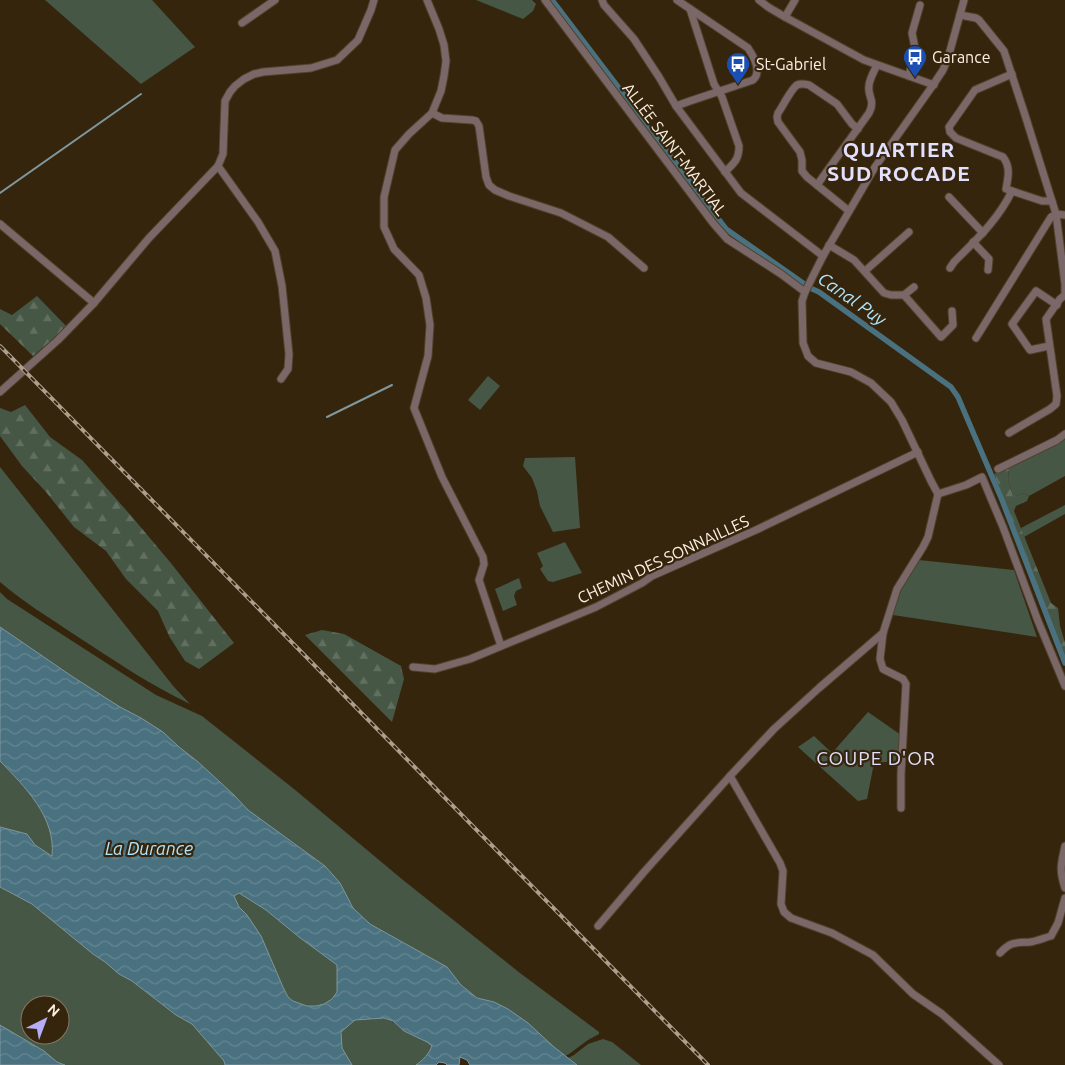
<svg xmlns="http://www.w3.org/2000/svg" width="1065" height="1065" font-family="Ubuntu,sans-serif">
<defs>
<pattern id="forest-firs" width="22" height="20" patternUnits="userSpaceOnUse" patternTransform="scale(1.25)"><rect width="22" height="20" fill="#465745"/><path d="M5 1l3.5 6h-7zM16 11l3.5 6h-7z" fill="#626f60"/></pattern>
<pattern id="water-waves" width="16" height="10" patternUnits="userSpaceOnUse" patternTransform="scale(1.25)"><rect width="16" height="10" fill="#4a7180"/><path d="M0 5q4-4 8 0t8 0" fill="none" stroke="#658692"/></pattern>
</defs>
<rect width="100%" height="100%" fill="#36250d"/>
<g fill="#465745" fill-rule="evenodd">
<path d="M45,0H152L195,47L141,84Z"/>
<path d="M476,0H532L536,4L533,11L523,19Z"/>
<path d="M488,376L500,386L480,410L468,400Z"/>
<path d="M1065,438V476L1029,496L1023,493L1016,496H1013L1008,480L1009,467Z"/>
<path d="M575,457L580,528L553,532L540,506L537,491L532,478L523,466L525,458Z"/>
<path d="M0,467L174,687L190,704C150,685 112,659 75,635C50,618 23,602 0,582Z"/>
<path d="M1065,505V514L1024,537L1021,528Z"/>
<path d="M565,542L582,573L553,582L548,581L540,569L543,566L537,553Z"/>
<path d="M919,560L1014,570L1037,637L893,615L899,591Z"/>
<path d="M519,578L522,588L516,591L514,596L517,605L503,611L495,589Z"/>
<path d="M0,592L7,599L156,695L202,716L294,789L403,880L520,973L599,1032V1034L588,1040L569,1054L565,1056L494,1002L477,998L461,985L447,967L370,924L353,908L340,883L325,866L248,810L233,794L197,761L141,718L120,707L73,677L0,627Z"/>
<path d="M868,712L901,735L899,761L874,763L867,799L858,801L798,747L814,736L832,753Z"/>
<path d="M0,761C21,783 45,806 52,837C54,843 53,850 53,856L35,845L27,834L0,827Z"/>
<path d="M0,887L32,904L93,954L105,962L119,974L132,981L176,1015L192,1024L224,1061L225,1065H65L57,1062L44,1051L0,1025ZM30,1005H60V1035H30Z"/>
<path d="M239,893L266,910L299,937L337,965V992L332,999L324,1004L317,1006H307L293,1001L288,997L275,969L270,956L247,915L239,907L234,896Z"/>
<path d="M384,1018C397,1022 397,1027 408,1033C416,1037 425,1040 433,1046C429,1054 423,1060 416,1065H352L342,1049L341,1032L355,1020Z"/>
<path d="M603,1039L612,1042L641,1065H577L568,1058L574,1055L588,1044Z"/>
</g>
<g fill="url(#forest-firs)">
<path d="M37,296L67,327L33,356L0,324V309L12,315Z"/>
<path d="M25,405L50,437L82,460L133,518L170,562L234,643L199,669L185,661L169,636L158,611L126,579L106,551L74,527L46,492L22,466L0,436V408L11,412Z"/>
<path d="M1009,467L1008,480L1013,496H1016L1023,493L1029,496L1027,501L1016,506L1014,511L1051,603L1058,608L1060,626L1065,643V660L994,474Z"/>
<path d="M322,630L344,634L401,666L404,679L392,722L305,635Z"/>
</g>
<g fill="url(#water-waves)" stroke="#7f979d" fill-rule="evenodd">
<path d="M0,627L73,677L120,707L141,718L163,732L179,747L197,761L233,794L248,810L325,866L340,883L353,908L370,924L447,967L461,985L477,998L494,1002L508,1009L528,1023L554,1047L577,1065H470L467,1060L460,1057L459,1065H447L445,1063L439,1062L436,1065H416C423,1060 429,1054 432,1046L427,1042L404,1031L393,1021L384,1018L355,1020L341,1032L342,1048L352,1065H225L224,1061L192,1024L176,1015L132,981L119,974L105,962L93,954L32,904L0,887V827L27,834L35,845L52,856C56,817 25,787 0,761ZM239,893L266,910L299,937L337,965V992L332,999L324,1004L316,1006H307L293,1001L288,997L283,987L261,936L247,915L239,907L234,896Z"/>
<path d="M0,1025L44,1051L57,1062L65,1065H0Z"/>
</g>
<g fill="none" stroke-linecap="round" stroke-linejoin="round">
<g stroke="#7f979d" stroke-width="2">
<path d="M0,193L141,94"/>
<path d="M327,417L392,385"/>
</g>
<path stroke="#4a7180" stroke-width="5.5" d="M552,0L726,229L810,288L819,292L951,387L958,397L1002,500L1065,663"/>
<g stroke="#52412b" stroke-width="9">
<g id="minor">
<path d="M427,0L439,29L444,45L446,61L444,76L441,91L432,113L409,134L395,150L384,197V227L394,249L419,275L426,298L430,325L428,356L414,408L442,477L483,557L484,564L479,580L501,646"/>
<path d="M545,0L713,223L727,239L781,274L805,292"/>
<path d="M602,0L604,5L634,39L659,77L676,106L741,193L823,256"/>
<path d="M759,0L768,7L785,17L864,60L934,85"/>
<path d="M690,9L714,84L722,97L739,146C739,160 734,163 725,172"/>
<path d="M960,15L976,18L979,20L1004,51L1025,115L1056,214L1065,284V295"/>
<path d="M785,17L795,0"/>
<path d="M242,23L275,0"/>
<path d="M1012,74L975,90L949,127L950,132L956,138L1003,157C1011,167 1008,178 1006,189L1042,201H1052"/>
<path d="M909,76L915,48L912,33L920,5"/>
<path d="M676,106C701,97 727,89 753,80C762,72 754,57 748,48L677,0"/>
<path d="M432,113L442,118L472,120L476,121L479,126L486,177L489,185L495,190L509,196L561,213L608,237L644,268"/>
<path d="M218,166L258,222L275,251L282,286L289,354L288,369L281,379"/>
<path d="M817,185L869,113C876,99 867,97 869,85C870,78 874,71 877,65"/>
<path d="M949,197L983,233"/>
<path d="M849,211L807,177L802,171V160L800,152L778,122L777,117L778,113C783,106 791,89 797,85C801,83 805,84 809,85L837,104L852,124L858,129"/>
<path d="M0,224L94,303"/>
<path d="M973,242L989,259L988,270"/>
<path d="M829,245L854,260L884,293L891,295H904L914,287"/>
<path d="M950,268L954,262C976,240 998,220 1012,191"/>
<path d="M865,271L909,232"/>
<path d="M904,295L941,337L953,325L952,311"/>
<path d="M976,338L1051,217L1056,214L1065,215"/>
<path d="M1049,346L1030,350L1012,324L1036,291L1057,305"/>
<path d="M0,392L58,340L94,303L149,238L218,166L223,154L225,101L230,92L235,86L244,79L254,74L263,72L311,68L337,60L358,40L371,10L374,0"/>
<path d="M1009,433L1050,409L1056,404L1057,396L1046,319L1060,299L1065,295"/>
<path d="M998,469L1057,440L1065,434"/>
<path d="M938,494L966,485L982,477L1003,527L1038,621L1065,686"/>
<path d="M883,633L880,659L883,669L903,679L906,684L901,774V808"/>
<path d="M413,667L435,669L470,659L596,607L642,583L652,576L756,530L918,452"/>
<path d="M730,776L780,863L783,871L781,904L784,912L791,918L832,933L873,955L913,994L942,1014L999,1065"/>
<path d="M1065,846C1061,864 1059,870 1065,888"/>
<path d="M598,926L644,872L730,776L774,729L819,688L883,633L897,589L923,547L928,537L938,494L931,481L902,420L891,402L871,383L851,372L816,363L808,356L803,343L802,301L805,292L823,256L875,167L931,88L943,70L948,58L964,0"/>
<path d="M1000,953C1011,941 1016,943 1030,942C1037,941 1044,938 1051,936L1058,923L1065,898"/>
</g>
</g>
<use href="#minor" stroke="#7a6868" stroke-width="7"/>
<g stroke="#ad9f8d" stroke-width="4">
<path id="rail" d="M0,346L708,1065"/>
</g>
<use href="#rail" stroke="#36250d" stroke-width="2" stroke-dasharray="5.5" stroke-linecap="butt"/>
</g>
<defs>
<g id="bus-pin" transform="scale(1.25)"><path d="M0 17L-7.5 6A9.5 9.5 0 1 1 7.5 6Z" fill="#1a4fb4" stroke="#36250d"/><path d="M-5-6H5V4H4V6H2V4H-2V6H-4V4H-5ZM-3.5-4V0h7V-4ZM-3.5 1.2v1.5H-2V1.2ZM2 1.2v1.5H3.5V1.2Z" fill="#fff"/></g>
</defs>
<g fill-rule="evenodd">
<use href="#bus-pin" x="915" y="57"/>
<use href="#bus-pin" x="738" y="64"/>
</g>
<g text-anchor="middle" stroke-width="4.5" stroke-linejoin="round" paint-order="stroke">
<g font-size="16" fill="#fcf0e2" stroke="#36250d" text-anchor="start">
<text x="932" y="63">Garance</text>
<text x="756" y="70">St-Gabriel</text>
</g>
<g font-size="16" fill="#fcf0e2" stroke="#36250d">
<text transform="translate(675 149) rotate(53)" y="6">ALLÉE SAINT-MARTIAL</text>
<text transform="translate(663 559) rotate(-25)" y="6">CHEMIN DES SONNAILLES</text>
</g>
<g font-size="18" font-style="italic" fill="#afe6fd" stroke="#36250d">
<text transform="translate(852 299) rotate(35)" y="6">Canal Puy</text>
<text x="149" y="855">La Durance</text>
</g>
<g font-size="19" letter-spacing="1" fill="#e3e0fe" stroke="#36250d">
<text x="876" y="765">COUPE D'OR</text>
</g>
<g font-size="21" font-weight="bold" letter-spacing="1" fill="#e3e0fe" stroke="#36250d">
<text x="899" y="157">QUARTIER<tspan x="899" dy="24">SUD ROCADE</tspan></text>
</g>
</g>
<g transform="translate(45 1020) rotate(42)"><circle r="24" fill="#36250d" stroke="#857662"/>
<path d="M0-4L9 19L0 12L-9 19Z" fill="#b6acf8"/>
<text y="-8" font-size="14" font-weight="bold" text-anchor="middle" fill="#fcf0e2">N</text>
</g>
</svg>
